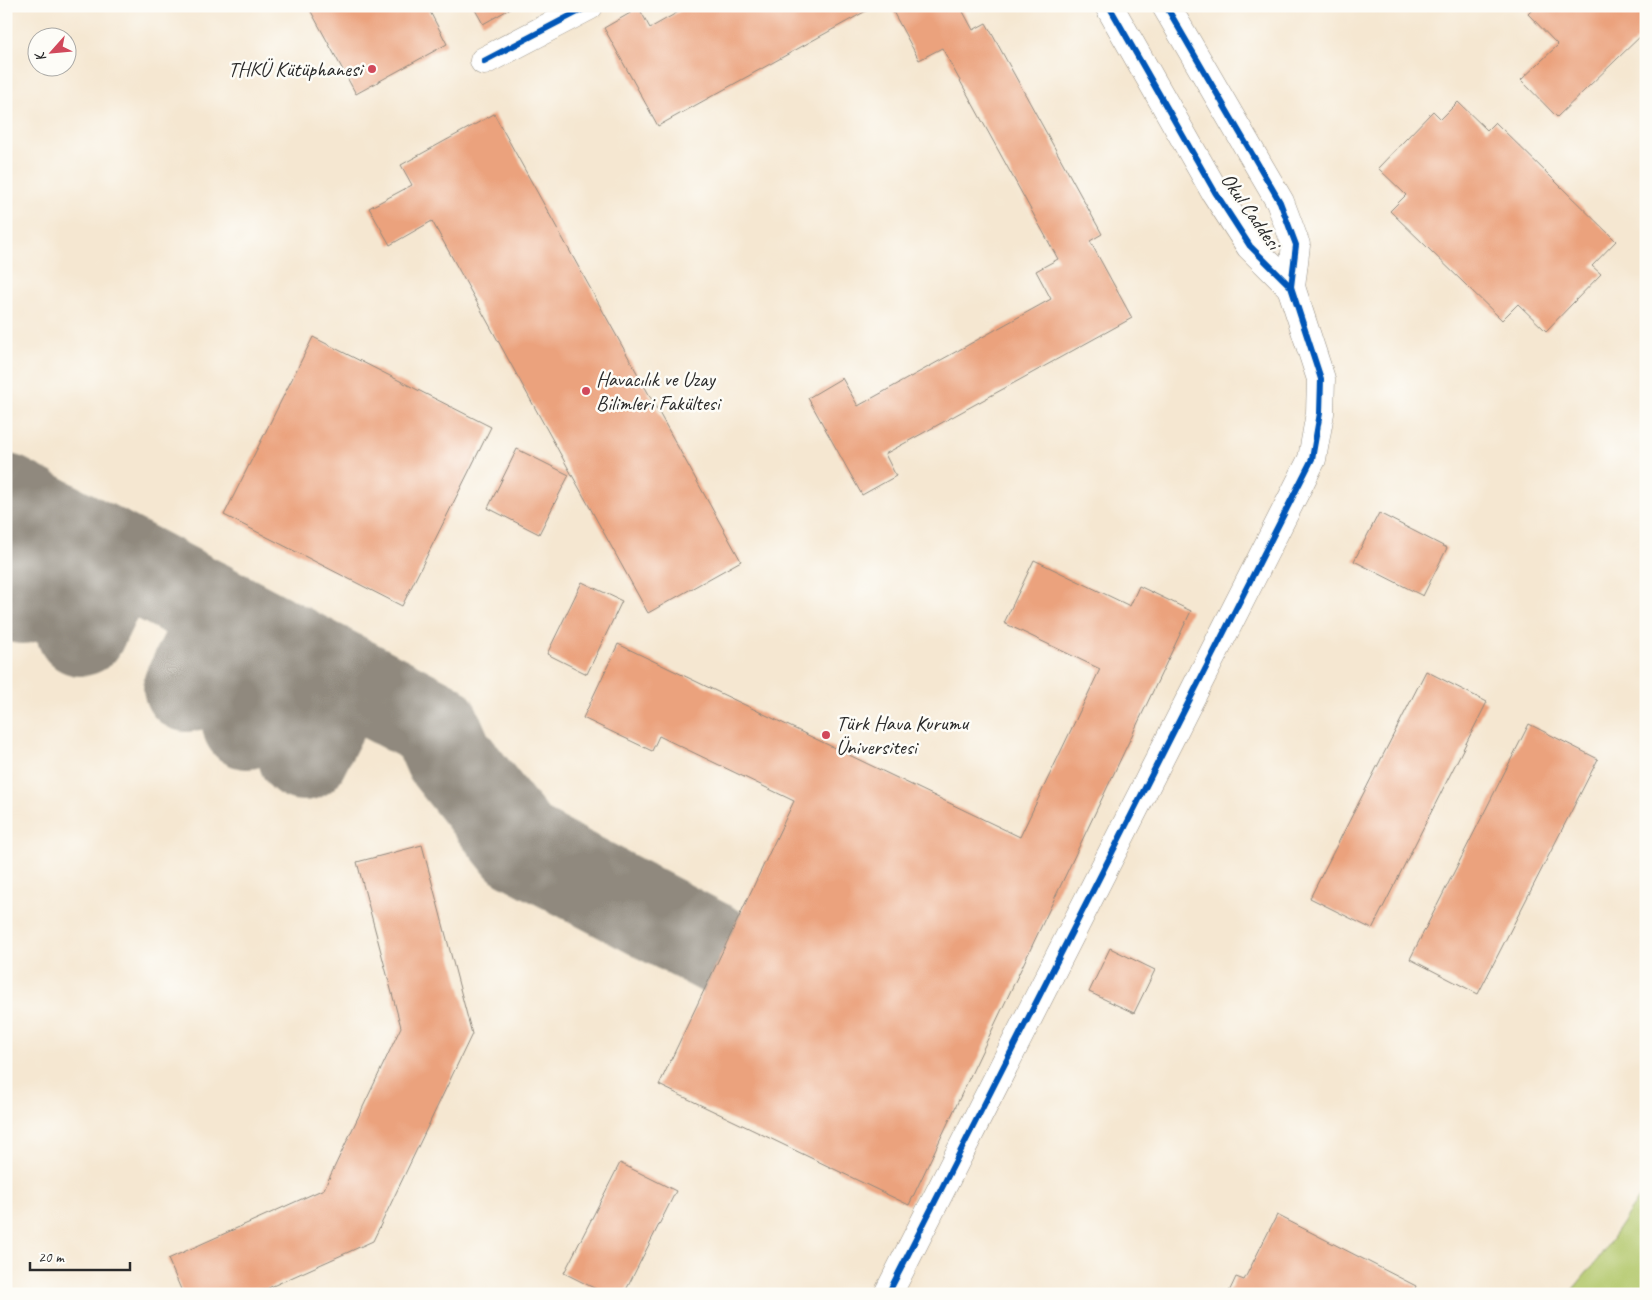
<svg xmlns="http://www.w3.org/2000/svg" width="1652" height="1300" font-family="Caveat,sans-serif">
<rect width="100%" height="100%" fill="#fdfcf7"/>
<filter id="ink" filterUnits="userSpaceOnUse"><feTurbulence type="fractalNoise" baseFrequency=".02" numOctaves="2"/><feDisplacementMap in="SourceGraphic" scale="10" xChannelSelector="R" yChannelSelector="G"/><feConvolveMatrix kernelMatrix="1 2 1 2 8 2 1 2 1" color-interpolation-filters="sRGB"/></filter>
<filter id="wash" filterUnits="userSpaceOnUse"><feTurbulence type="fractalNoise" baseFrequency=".0096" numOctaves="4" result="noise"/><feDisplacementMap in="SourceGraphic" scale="20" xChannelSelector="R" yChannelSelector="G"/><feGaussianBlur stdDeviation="1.12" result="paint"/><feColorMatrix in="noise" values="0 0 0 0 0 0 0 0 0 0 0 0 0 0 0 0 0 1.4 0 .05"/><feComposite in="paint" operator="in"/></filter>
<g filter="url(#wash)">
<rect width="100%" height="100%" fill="#f5e7d1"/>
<path fill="#b3c86c" stroke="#6f7a4c" d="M1646,1188V1294H1569L1598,1259Z"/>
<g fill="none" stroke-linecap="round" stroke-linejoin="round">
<g stroke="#90897e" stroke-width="90">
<path d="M6,499L435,725L449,757L519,845L722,952"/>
<path d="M22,599L50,544L43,519"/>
<path d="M81,631L108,575L103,550"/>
<path d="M188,687L215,632L208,605"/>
<path d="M247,724L274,668L270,639"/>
<path d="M303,756L331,701L325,667"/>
</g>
</g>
<g id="blocks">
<g fill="#eba27d">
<path d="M308,6H427L447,44L356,94Z"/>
<path d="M473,6H515L483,24Z"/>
<path d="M689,6H875L658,126L604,28L639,8L650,28Z"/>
<path d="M890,6H960L973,30L986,23L1102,234L1090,241L1132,318L885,454L896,476L862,495L808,398L842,378L858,406L1051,299L1036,271L1058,259L942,48L919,60Z"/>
<path d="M1536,6H1646V31L1557,117L1521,80L1558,45L1528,14Z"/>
<path d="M1458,102L1487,130L1495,122L1616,241L1592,266L1601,274L1546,331L1518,304L1502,320L1390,211L1406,195L1378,168L1433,111L1441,119Z"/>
<path d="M494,114L741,561L648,613L432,221L390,245L369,208L412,185L401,165Z"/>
<path d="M313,337L491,427L402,606L224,515Z"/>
<path d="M517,449L569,475L539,534L488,508Z"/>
<path d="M1379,513L1447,548L1423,596L1354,561Z"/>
<path d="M1034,560L1130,606L1139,586L1191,611L909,1205L659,1085L794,801L659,736L652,751L583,718L618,644L1020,837L1100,669L1004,623Z"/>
<path d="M582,582L622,601L587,674L547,654Z"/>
<path d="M1426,671L1487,702L1372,929L1310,898Z"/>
<path d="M1529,724L1598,759L1478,994L1410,959Z"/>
<path d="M422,845L472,1034L373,1241L255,1294H183L168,1259L324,1189L401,1027L357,862Z"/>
<path d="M1110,948L1155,970L1134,1013L1089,992Z"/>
<path d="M620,1163L676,1191L624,1294H606L564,1273Z"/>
<path d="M1277,1215L1416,1286L1413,1294H1228L1236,1277L1244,1280Z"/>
</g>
</g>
</g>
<g filter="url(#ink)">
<use href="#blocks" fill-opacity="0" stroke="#90897e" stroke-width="1"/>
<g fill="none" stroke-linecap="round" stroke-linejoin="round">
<g stroke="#90897e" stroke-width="29">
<g id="minor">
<path d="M484,61L589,6"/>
<path d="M888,1294L1312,459L1320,413L1321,379L1291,287"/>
</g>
</g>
<g stroke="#90897e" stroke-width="29">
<g id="tertiary">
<path d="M1109,6L1215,192L1250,246L1291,287"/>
<path d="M1166,6L1280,202L1296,245L1291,287"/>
</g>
</g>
<use href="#minor" stroke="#fff" stroke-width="28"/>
<use href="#tertiary" stroke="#fff" stroke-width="28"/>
<g stroke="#fdfcf7" stroke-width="9">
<g id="cycleway">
<path d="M1109,6L1215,192L1250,246L1291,287"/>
<path d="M484,61L589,6"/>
<path d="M888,1294L1312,459L1320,413L1321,379L1291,287L1296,245L1280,202L1166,6"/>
</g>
</g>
<use href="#cycleway" stroke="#0057b8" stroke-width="6"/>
</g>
</g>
<g fill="#d1495b" stroke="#fdfcf7" stroke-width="2">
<circle cx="372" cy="69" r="5"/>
<circle cx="586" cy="391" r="5"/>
<circle cx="826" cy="735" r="5"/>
</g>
<g text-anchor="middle" stroke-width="5" stroke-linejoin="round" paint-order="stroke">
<g font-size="21" fill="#2b2b2b" stroke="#fdfcf7" text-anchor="start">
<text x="362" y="76" text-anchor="end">THKÜ Kütüphanesi</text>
<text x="596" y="386">Havacılık ve Uzay<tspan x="596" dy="24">Bilimleri Fakültesi</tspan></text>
<text x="836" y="730">Türk Hava Kurumu<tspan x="836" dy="24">Üniversitesi</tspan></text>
</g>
<g font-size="21" fill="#2b2b2b" stroke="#fdfcf7">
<text transform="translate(1251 211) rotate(55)" y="7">Okul Caddesi</text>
</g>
</g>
<rect width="1652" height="1300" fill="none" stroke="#fdfcf7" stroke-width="25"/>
<g transform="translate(52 52) rotate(243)"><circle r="24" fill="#fdfcf7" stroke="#a9a8a5"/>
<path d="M0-4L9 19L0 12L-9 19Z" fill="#d1495b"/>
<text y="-8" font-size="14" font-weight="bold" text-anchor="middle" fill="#2b2b2b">K</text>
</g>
<path d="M30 1262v8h100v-8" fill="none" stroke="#2b2b2b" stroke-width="2.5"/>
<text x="38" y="1262" font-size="15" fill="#2b2b2b" stroke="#fdfcf7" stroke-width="4" paint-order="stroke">20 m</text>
</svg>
